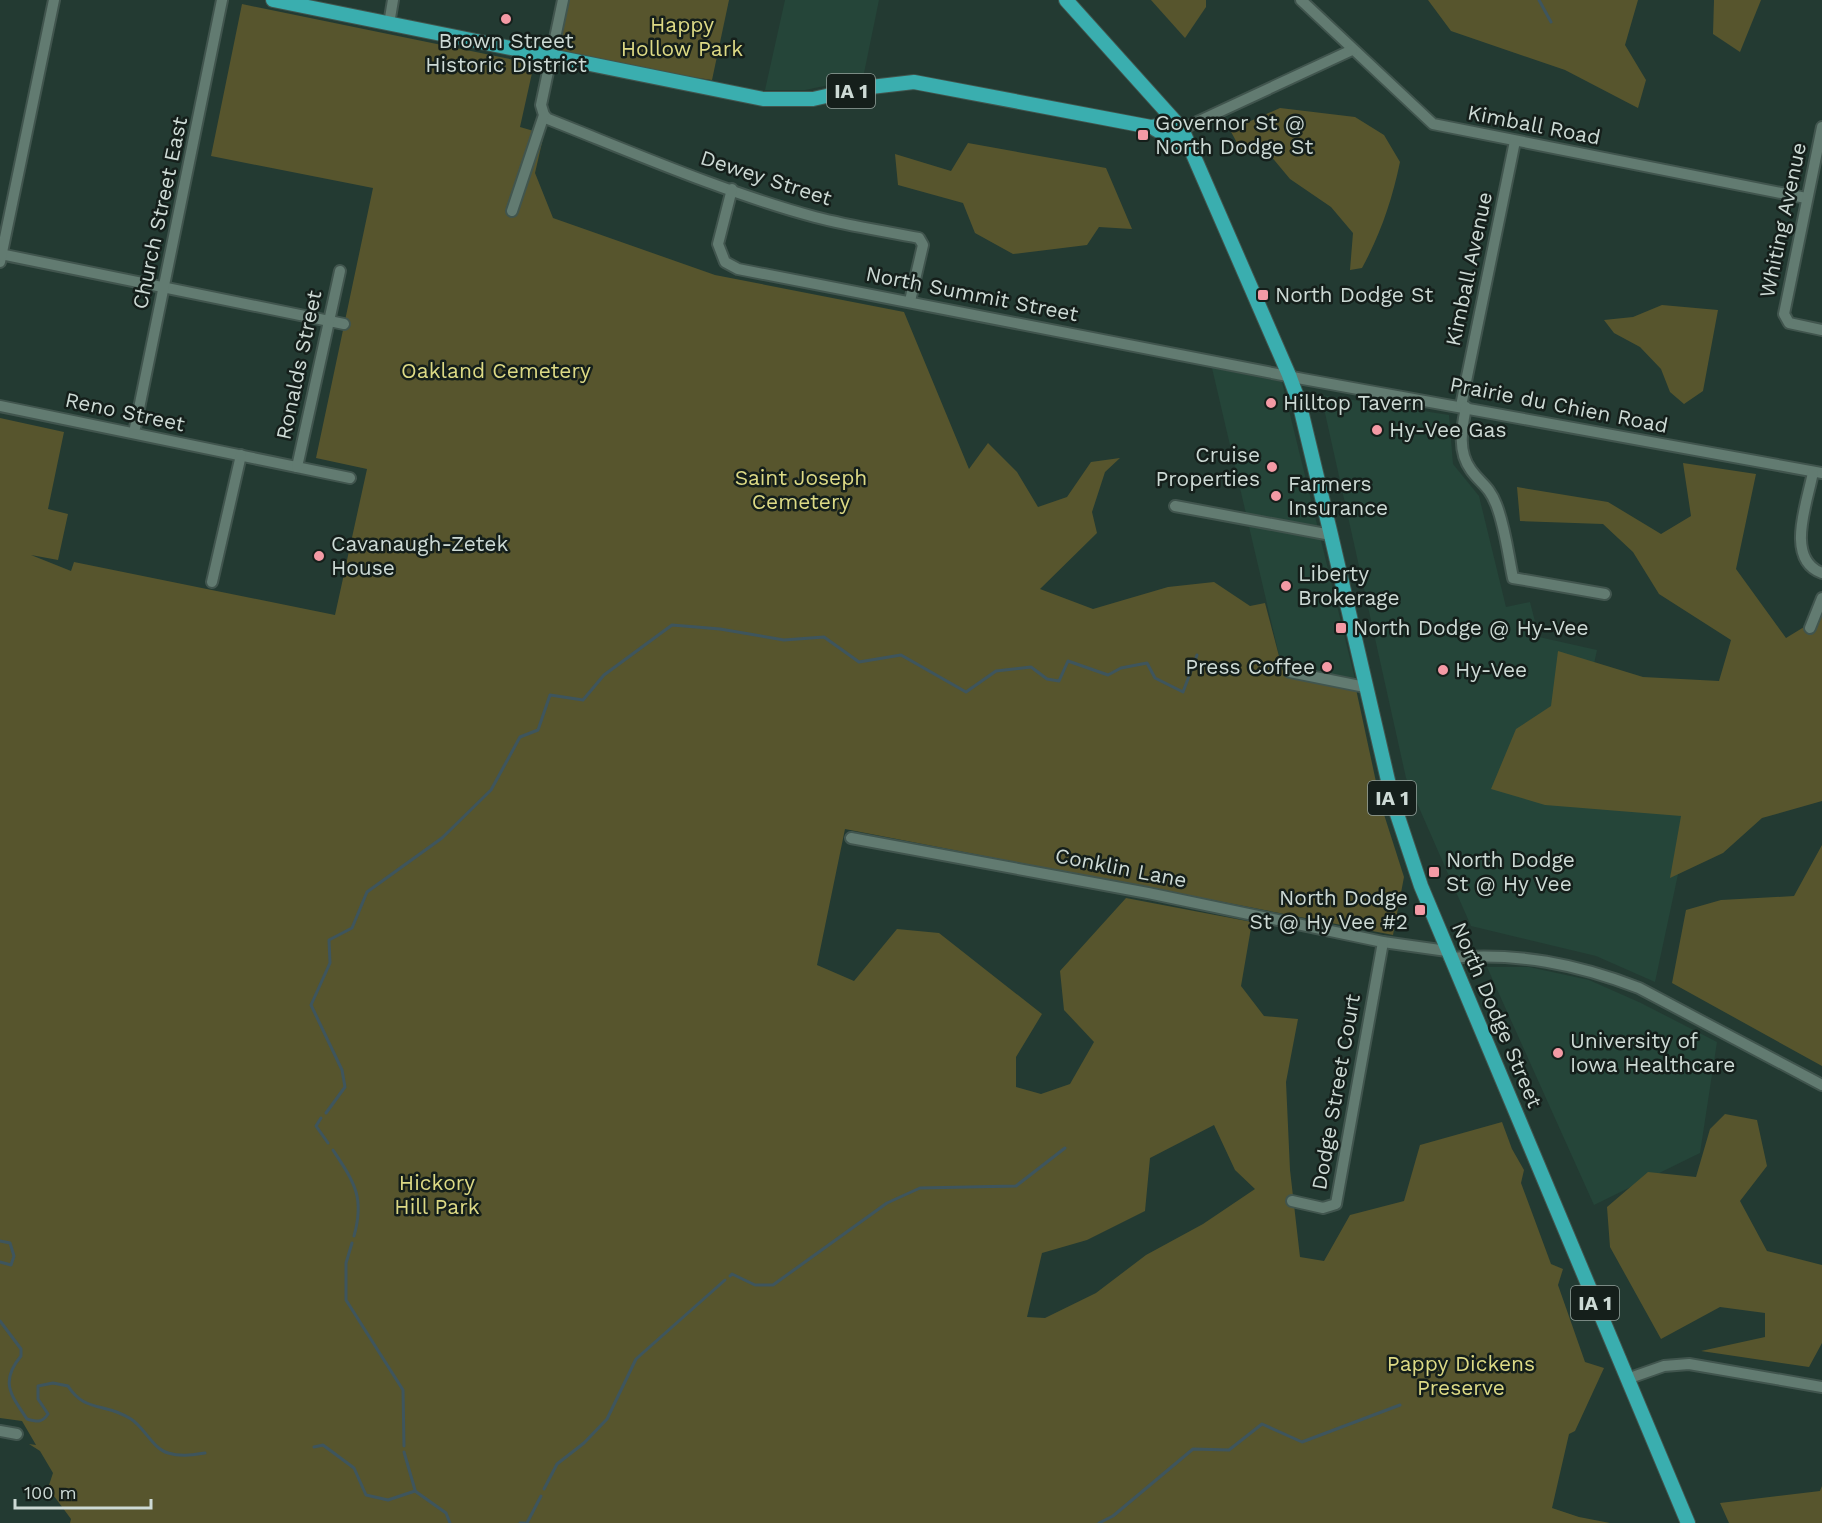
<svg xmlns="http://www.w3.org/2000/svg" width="1822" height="1523" font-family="'Work Sans',sans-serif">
<rect width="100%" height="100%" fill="#233a32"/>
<g fill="#254539">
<path d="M785,0H879L863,78L805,90H765Z"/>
<path d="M1212,368L1282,382L1356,683L1282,668Z"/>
<path d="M1321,395L1449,415L1453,464L1479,496L1506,607L1530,602L1539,637L1597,650L1581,725L1705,748L1655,982L1596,956L1471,926L1406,778Z"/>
<path d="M1487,967H1529L1589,980L1641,1003L1717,1042L1700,1153L1594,1205Z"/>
</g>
<g fill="#57552d" fill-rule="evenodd">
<path d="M566,0H729L712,80L552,56Z"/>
<path d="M1151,0H1206V7L1185,38Z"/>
<path d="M1428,0H1638L1625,45L1646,80L1638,108L1565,70L1451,31Z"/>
<path d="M1714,0H1761L1740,52L1713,34Z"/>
<path d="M242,4L534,64L520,127L544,134L535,173L553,218L715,275L904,312L969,469L988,443L1017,472L1038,507L1067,497L1091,462L1120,458L1105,472L1092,512L1097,533L1040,589L1093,609L1168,587L1214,582L1250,606L1265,603L1284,675L1356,689L1381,805L1404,877L1393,935L845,829L817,965L854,981L897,929L939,933L1042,1014L1016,1057V1087L1041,1094L1070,1084L1094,1042L1064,1010L1060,971L1126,898L1252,922L1241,986L1264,1016L1298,1019L1286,1082L1290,1170L1300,1257L1324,1261L1350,1215L1404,1201L1420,1145L1502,1122L1512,1149L1524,1170L1521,1183L1551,1264L1563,1269L1558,1285L1585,1362L1604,1368L1575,1431L1569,1434L1552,1508L1579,1517L1610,1523H70L71,1519L48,1488L53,1473L40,1451L29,1444L36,1445L22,1421L0,1418V418L64,432L48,509L68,514L58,560L31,555L71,571L74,562L335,615L367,469L316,458L373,188L211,156ZM1214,1125L1235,1170L1255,1189L1203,1224L1146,1255L1096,1293L1045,1318L1027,1317L1042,1253L1087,1240L1145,1211L1150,1158Z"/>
<path d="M1280,108L1355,117L1384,135L1400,162C1392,200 1381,233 1362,268L1350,270L1353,233L1331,207L1290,179L1265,149L1242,152L1230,130Z"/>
<path d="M968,143L1106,168L1132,229L1099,227L1087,245L1013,254L975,233L963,203L898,185L895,154L951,171Z"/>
<path d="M1662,305L1718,310L1703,391L1684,404L1670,392L1661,369L1640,347L1614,333L1604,320L1633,317Z"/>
<path d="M1683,463L1756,474L1736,569L1786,638L1822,616V801L1762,818L1723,853L1670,878L1681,816L1545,805L1491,789L1516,729L1551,706L1558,651L1643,677L1719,681L1731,640L1659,594L1633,552L1603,524L1520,521L1517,487L1608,502L1661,534L1691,516Z"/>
<path d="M1822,845V1066L1672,983L1686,910L1721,900L1794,896Z"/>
<path d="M1725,1114L1757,1120L1767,1166L1740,1201L1767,1251L1822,1265V1343L1809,1367L1701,1351L1765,1337V1313L1720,1307L1661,1339L1610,1247L1607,1207L1648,1172L1696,1177L1710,1129Z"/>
<path d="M1822,1486V1523H1729L1720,1503L1820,1491Z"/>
</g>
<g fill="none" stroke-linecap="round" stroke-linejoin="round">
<g stroke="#3e555d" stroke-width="3">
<path d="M1539,0L1551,22"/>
<path d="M326,1113L345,1087L342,1070L311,1005L330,963L329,940L352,928L367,892L442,838L491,790L520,737L538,730L550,695L583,700L604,675L672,625L720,629L784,640L824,637L859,662L901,655L966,692L996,671L1031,667L1047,679L1059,681L1068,661L1108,675L1121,668L1147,663L1155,678L1183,692L1197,655"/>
<path d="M321,1118L316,1126L328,1143"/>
<path d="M333,1150C354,1182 365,1197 354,1236"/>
<path d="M0,1241L10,1243L14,1256L11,1265L0,1262"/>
<path d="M352,1243L346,1263V1300L403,1390L404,1446"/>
<path d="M730,1276L732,1274L755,1285H773L887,1203L920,1188L1016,1186L1065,1148"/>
<path d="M0,1321L21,1349V1356C0,1381 10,1394 27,1419C37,1422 42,1423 48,1414L38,1399V1386L53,1383L68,1386C85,1413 105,1402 131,1419C144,1427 153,1449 168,1453C181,1457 192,1455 205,1453"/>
<path d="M314,1447L323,1445L354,1468L366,1495L388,1500L415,1491L446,1513L450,1523"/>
<path d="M404,1452L415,1490"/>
<path d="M544,1489L557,1464L584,1443L607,1419L636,1359L725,1280"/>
<path d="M520,1523H525"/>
<path d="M527,1523L541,1496"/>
<path d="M1099,1523L1113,1516L1193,1449L1229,1450L1262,1424L1302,1442L1400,1405"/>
</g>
<g stroke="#41554e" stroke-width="14">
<g id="minor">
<path d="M1301,0L1433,124L1806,198"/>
<path d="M389,24L393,0"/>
<path d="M544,115L548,119C634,153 726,193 815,217C849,226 884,231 919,238L923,245L910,301"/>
<path d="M1822,127L1784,314L1789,323L1822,330"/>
<path d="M1182,129L1352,50"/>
<path d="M732,189L718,244L725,262L738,269L1303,379L1822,473"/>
<path d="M512,211L544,115L541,105L563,0"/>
<path d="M0,254L344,324"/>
<path d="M0,262L54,0"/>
<path d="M0,406L350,478"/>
<path d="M1461,406L1515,141"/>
<path d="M1466,407C1462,428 1457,451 1471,470C1481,484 1489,486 1496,504C1505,526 1508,554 1513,578L1605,594"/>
<path d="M134,433L222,0"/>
<path d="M297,467L340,271"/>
<path d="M1813,472C1808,501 1784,559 1822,573"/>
<path d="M1175,506L1331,535"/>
<path d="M212,582L241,455"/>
<path d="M1810,628L1822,598"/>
<path d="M1290,672L1365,687"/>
<path d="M851,838L1148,893L1383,942L1447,951"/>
<path d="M1450,958C1517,952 1577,964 1639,988L1822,1085"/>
<path d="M1292,1201L1323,1208L1336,1204L1383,942"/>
<path d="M1627,1379L1664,1366L1689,1364L1822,1387"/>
<path d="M0,1431L17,1434"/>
</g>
</g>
<g stroke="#41554e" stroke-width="16">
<g id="major">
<path d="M273,0L763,99H813L862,88L914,82L1151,127L1161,125L1182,129"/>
<path d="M1066,0L1182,129L1289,375L1299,402L1331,535L1393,802L1421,886L1688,1523"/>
<path d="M1155,129L1190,149"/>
</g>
</g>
<use href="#minor" stroke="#627b71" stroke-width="10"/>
<use href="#major" stroke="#3aaeaf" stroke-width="14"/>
</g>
<g fill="#f49aa5" stroke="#151f1b" stroke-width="2">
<circle cx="506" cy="19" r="6"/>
<rect x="1137" y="129" width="12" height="12" rx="3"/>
<rect x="1257" y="289" width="12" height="12" rx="3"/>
<circle cx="1271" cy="403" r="6"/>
<circle cx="1377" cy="430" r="6"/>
<circle cx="1272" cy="467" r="6"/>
<circle cx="1276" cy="496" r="6"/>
<circle cx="319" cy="556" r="6"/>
<circle cx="1286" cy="586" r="6"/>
<rect x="1335" y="622" width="12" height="12" rx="3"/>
<circle cx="1327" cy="667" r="6"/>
<circle cx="1443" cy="670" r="6"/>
<rect x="1428" y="866" width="12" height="12" rx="3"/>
<rect x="1414" y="904" width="12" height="12" rx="3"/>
<circle cx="1558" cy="1053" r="6"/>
</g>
<g text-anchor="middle" stroke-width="5" stroke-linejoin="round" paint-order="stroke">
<g fill="#151f1b" stroke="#96a29d" stroke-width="1.5">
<rect x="827" y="74" width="48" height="34" rx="4.5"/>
<rect x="1368" y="781" width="48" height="34" rx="4.5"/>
<rect x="1571" y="1286" width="48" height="34" rx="4.5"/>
</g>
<g font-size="20" font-weight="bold" fill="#cddad5">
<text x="851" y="98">IA 1</text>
<text x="1392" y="805">IA 1</text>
<text x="1595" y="1310">IA 1</text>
</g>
<g font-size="21" fill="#ddda85" stroke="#151f1b">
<text x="682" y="32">Happy<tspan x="682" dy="24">Hollow Park</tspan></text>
<text x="496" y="378">Oakland Cemetery</text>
<text x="801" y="485">Saint Joseph<tspan x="801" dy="24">Cemetery</tspan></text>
<text x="437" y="1190">Hickory<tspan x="437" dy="24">Hill Park</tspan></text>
<text x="1461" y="1371">Pappy Dickens<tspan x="1461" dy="24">Preserve</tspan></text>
</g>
<g font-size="21" fill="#cddad5" stroke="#151f1b" text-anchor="start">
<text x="506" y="48" text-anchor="middle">Brown Street<tspan x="506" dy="24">Historic District</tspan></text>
<text x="1155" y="130">Governor St @<tspan x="1155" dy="24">North Dodge St</tspan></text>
<text x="1275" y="302">North Dodge St</text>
<text x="1283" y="410">Hilltop Tavern</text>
<text x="1389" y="437">Hy-Vee Gas</text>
<text x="1260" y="462" text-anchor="end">Cruise<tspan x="1260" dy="24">Properties</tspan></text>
<text x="1288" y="491">Farmers<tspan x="1288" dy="24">Insurance</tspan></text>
<text x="331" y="551">Cavanaugh-Zetek<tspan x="331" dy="24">House</tspan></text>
<text x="1298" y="581">Liberty<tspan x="1298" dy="24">Brokerage</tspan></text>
<text x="1353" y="635">North Dodge @ Hy-Vee</text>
<text x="1315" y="674" text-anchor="end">Press Coffee</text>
<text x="1455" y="677">Hy-Vee</text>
<text x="1446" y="867">North Dodge<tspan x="1446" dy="24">St @ Hy Vee</tspan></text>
<text x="1408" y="905" text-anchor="end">North Dodge<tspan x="1408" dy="24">St @ Hy Vee #2</tspan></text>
<text x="1570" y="1048">University of<tspan x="1570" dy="24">Iowa Healthcare</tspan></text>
</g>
<g font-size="21" fill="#cddad5" stroke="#151f1b">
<text transform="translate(1534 125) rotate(11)" y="7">Kimball Road</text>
<text transform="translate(766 178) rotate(18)" y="7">Dewey Street</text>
<text transform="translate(160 213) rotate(-78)" y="7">Church Street East</text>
<text transform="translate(1783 220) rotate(-78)" y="7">Whiting Avenue</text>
<text transform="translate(1469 269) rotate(-78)" y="7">Kimball Avenue</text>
<text transform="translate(972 294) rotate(11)" y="7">North Summit Street</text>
<text transform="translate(299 365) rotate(-78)" y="7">Ronalds Street</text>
<text transform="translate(1559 405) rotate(11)" y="7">Prairie du Chien Road</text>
<text transform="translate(125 412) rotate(12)" y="7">Reno Street</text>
<text transform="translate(1121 868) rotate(11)" y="7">Conklin Lane</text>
<text transform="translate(1497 1015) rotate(67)" y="7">North Dodge Street</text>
<text transform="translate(1336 1092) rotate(-80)" y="7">Dodge Street Court</text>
</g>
</g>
<path d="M15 1499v9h136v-9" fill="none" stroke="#cddad5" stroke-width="3"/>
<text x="24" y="1499" font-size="18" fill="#cddad5" stroke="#151f1b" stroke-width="4.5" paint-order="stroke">100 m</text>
</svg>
